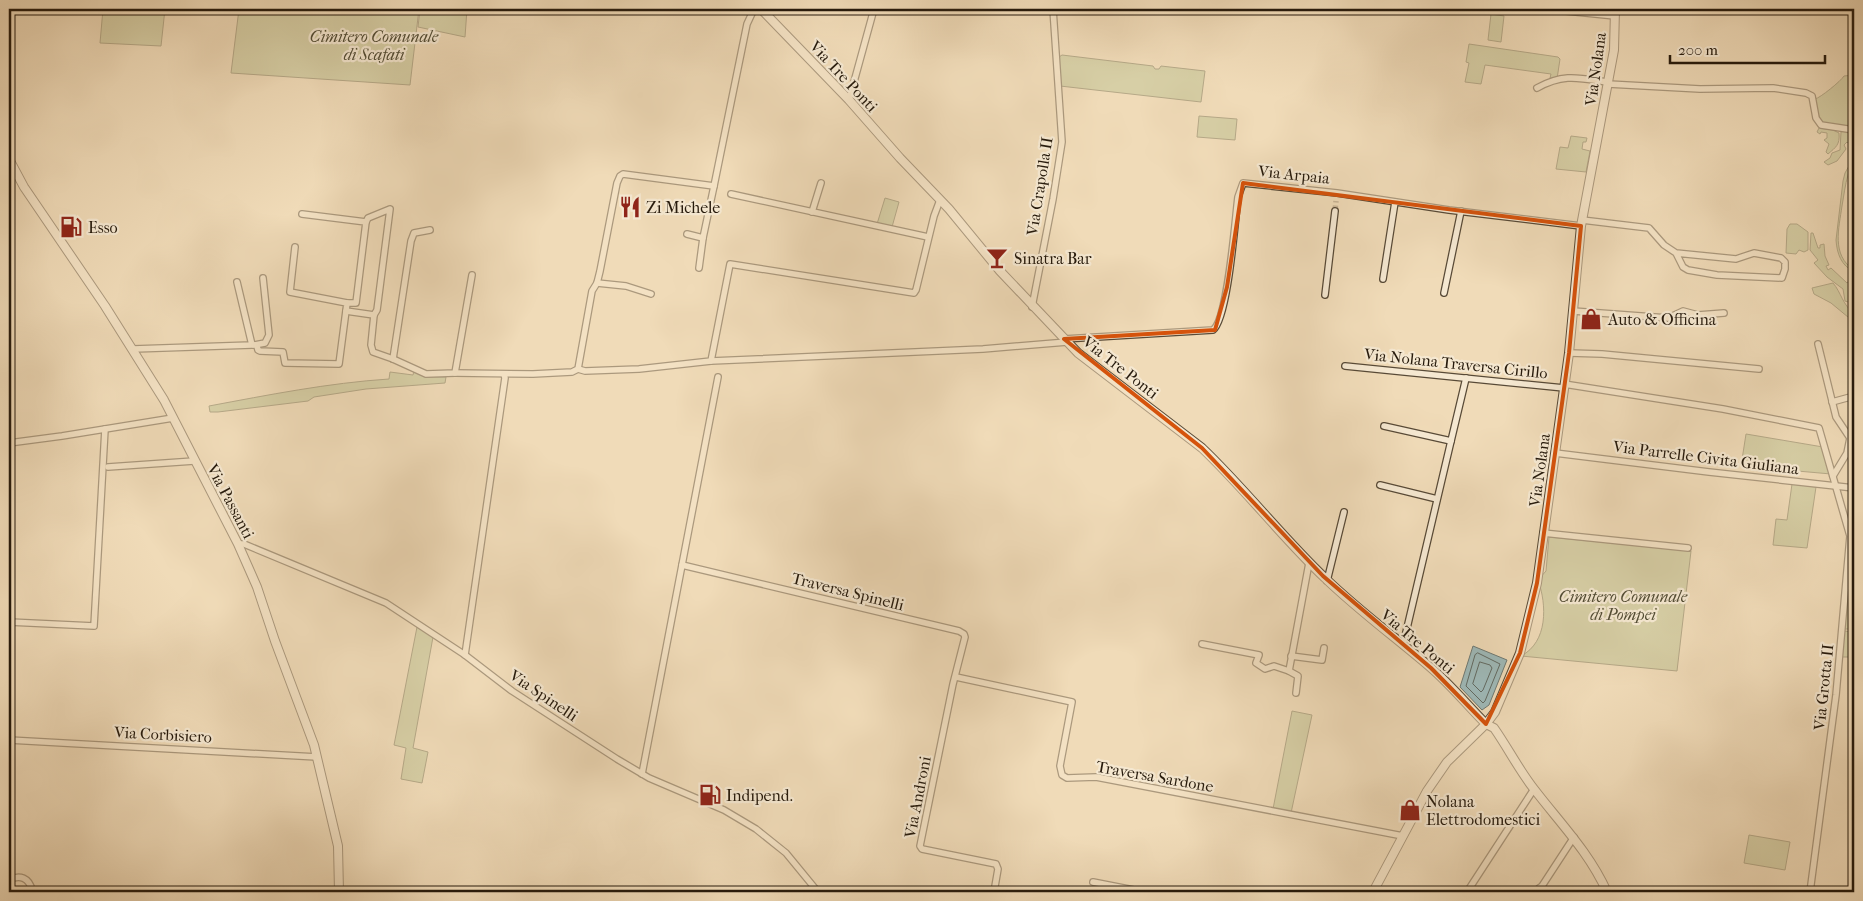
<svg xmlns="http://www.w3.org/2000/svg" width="1863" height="901" font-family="'IM FELL French Canon',serif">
<rect width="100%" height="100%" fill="#f0dbb8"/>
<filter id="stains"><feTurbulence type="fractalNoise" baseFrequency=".004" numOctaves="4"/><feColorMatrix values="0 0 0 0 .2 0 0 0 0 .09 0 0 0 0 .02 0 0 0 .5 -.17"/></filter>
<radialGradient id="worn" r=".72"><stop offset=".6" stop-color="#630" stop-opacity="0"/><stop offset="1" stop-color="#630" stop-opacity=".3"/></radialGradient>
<g fill="#b8c090" stroke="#6f6d4e">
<path d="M103,9H165L161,46L100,43Z"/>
<path d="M239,9H419L410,85L231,73Z"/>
<path d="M420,9H467L465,37L418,27Z"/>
<path d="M1491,14L1504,16L1501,42L1488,40Z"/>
<path d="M1469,44L1558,57L1560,59L1557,79L1550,78L1551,74L1485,65L1481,84L1465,82L1469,63L1466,62Z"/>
<path d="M1062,55L1153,66L1155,69H1159L1161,66L1205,71L1201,102L1060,86L1059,57Z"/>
<path d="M1854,75V129C1825,125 1820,131 1815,99C1820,98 1841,81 1844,76Z"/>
<path d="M1199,116L1237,119L1235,140L1197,137Z"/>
<path d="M1819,128L1833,130L1839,133C1840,145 1836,147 1828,154L1826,152L1829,144L1824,140L1827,138V133L1821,132L1820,134L1817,132Z"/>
<path d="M1843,131L1854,133V142L1850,145L1847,142L1844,145L1846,149L1837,161L1828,165L1824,162L1830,158L1832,153L1840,150L1841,132Z"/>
<path d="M1571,136L1587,138L1586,142H1583L1582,149L1590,151L1586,172L1556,169L1560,147L1568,148Z"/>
<path d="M1854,157C1854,163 1850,168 1848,175C1845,185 1844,195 1842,206C1839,228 1831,255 1854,270V272C1841,265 1837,254 1836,240L1843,181L1845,173Z"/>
<path d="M885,198L899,202L892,227L877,224Z"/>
<path d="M1790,224H1797L1808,232V250L1804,252L1799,250L1796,254L1786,253L1787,229Z"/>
<path d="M1811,233H1813L1818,248H1820V245L1824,244L1825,256L1829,265L1826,266L1828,270L1831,268L1847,283L1852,277L1854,278V304L1845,301L1843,289L1827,277L1814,263L1818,260L1810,250Z"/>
<path d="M1833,283C1841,292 1843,306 1854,313V322L1831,303L1814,294L1812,288Z"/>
<path d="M414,371L426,377H446L445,383L366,389L314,397L308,401L218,412H210L209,406C268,395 328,383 389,379L390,372L413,375Z"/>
<path d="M1746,434L1823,447L1831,474L1741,466Z"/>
<path d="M1792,484L1816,487L1807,548L1773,545L1776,519L1787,520Z"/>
<path d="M1549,537L1691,551L1677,671L1521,656C1548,642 1547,605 1538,580L1546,571Z"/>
<path d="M1849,564H1854V629H1844Z"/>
<path d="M417,627L433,637L413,748L428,752L422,783L401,779L406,748L394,745Z"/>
<path d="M1844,631L1854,632V657H1841Z"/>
<path d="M1292,711L1312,715L1291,813L1273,809Z"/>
<path d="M1749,835L1790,842L1785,870L1744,863Z"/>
</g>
<path fill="#9eb9b8" stroke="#6e7973" d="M1473,646L1507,660L1489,705L1482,710L1460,687Z"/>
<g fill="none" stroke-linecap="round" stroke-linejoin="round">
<g stroke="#626a62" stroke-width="1">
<path d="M1478,653L1500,664L1485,701L1483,703L1466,686L1475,655Z"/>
<path d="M1480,662L1490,665L1492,668L1483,690L1481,692L1473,684Z"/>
</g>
<path stroke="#c8b496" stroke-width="5.5" stroke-dasharray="5.5 3" stroke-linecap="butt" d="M1335,211L1336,201"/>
<g stroke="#584a37" stroke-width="8">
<g id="minor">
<path d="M1546,9L1615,16"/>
<path d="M1608,84L1700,89L1773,88L1806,93L1812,96L1816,118L1821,125L1854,130"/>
<path d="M1537,88C1564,73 1579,78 1608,82"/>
<path d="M849,100L874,9"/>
<path d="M731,194L928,237"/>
<path d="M812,212L821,183"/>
<path d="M302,214L366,222L356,303H347"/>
<path d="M1582,220L1649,228L1664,245L1676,253L1683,267L1688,270L1717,275L1782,278L1785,269V262L1781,258L1754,253L1736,259L1676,253"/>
<path d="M687,234L703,238L714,186"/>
<path d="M699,268L703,238"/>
<path d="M1383,279L1395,202"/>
<path d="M597,283L626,286L651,294"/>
<path d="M1444,293L1461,211"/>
<path d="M1325,295L1335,211"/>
<path d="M1032,307L1053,199L1062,142L1053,9"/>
<path d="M346,311L374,315L377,310L390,209L368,218L366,222"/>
<path d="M1573,311L1668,318L1683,311L1698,315L1724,313"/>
<path d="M374,315L371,345L373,352L393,359L426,374L455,373L472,275"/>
<path d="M1064,339L1213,330C1228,319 1235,220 1238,197L1243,183L1337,193L1449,210L1581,226"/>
<path d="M1818,344L1836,417L1850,438L1847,453L1833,476"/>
<path d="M254,345L265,343L269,335L263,278"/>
<path d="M257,346L258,350L260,351L283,352L285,363L339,364L347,303L290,292L295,247"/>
<path d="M133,349L252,345L237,282"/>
<path d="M1569,353L1602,354L1759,369"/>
<path d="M393,359L411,241L414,233L430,230"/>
<path d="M711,361L983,349L1067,342"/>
<path d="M1345,366L1564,388"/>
<path d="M578,369L585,371L639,369L711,361L730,264L914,293L916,290L934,216L940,200"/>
<path d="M455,373L533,374L572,372L578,369L592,291L597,283L600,271L617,183L620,176L623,174L714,186L747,24L754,9"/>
<path d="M1564,384L1723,409L1819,428L1850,536L1836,695L1810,892"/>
<path d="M1832,402L1854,396"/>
<path d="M1384,426L1451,441L1466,378"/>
<path d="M9,443L62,436L173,418"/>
<path d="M9,452V449"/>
<path d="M1555,453L1709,472L1854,488"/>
<path d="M108,467L194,461"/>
<path d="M1380,485L1437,499"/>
<path d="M1543,533L1688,548"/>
<path d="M238,544H244L386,603L465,655L512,691L617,759L649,778L724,810L756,829L786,853L818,892"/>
<path d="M682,565L718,377"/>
<path d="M1327,581L1344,512"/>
<path d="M9,622L94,626L105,429"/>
<path d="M1202,644L1259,655L1256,663L1265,669L1274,666L1289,671"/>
<path d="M1403,645L1451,441"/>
<path d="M465,655L505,378L504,374"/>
<path d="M1291,656L1322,660L1324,648"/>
<path d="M956,677L1072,702L1060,766L1062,775L1067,778L1096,777L1403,836"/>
<path d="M1296,693L1298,676L1289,671L1309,563"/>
<path d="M9,740L317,757"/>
<path d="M642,774L682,565L959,631L964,634L965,637L953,684L920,846L922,849L996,864L998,869L994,892"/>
<path d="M9,880C20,874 29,878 32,890L37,892"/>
<path d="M1093,882L1144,892"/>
<path d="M1539,888L1542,886L1574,837"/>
<path d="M1467,892L1534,789"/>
</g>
</g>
<g stroke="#584a37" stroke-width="10">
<g id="tertiary">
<path d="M761,9L849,100L900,158L949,209L1000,271L1078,353L1202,448C1245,489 1282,537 1325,578C1358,610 1395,637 1430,667C1450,684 1467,705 1486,724L1494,728C1508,748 1519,770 1534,789C1560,823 1589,852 1607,892"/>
<path d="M9,159L24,187L105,306L164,400L238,544L257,587L275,641L314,745L338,846L339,892"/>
<path d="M1373,892L1427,791L1447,762L1486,724L1495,712L1520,653L1537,583L1569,353L1581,226L1614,50L1615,9"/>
</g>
</g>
<use href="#minor" stroke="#f5e8d1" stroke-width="5.5"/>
<use href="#tertiary" stroke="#f5e8d1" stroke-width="8"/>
</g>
<path d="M0 0H1863V901H0ZM1243,183L1581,226L1569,353L1537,583L1520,653L1486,724L1431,668L1323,576L1202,448L1064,339L1215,330L1227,287Z" fill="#f0dbb8" fill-opacity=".55" fill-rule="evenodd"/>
<path fill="none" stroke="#d5530c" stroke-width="4" stroke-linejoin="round" d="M1243,183L1581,226L1569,353L1537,583L1520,653L1486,724L1431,668L1323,576L1202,448L1064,339L1215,330L1227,287Z"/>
<defs>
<g id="restaurant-bare" transform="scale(1.725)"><path d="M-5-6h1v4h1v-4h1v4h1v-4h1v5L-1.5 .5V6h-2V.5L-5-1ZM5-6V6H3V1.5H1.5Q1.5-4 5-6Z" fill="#8f2418" stroke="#f5e8d1" stroke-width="2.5" paint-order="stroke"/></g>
<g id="fuel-bare" transform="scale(1.725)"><path d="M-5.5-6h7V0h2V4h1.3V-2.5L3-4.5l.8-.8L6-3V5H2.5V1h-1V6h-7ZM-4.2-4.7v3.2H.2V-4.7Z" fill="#8f2418" stroke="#f5e8d1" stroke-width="2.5" paint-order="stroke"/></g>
<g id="bar-bare" transform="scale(1.725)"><path d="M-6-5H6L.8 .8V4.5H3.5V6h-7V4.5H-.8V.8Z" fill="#8f2418" stroke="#f5e8d1" stroke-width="2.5" paint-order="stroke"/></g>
<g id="shop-bare" transform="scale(1.725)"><path d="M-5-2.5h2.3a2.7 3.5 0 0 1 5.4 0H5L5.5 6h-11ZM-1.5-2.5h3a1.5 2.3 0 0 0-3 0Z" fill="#8f2418" stroke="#f5e8d1" stroke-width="2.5" paint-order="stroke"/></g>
</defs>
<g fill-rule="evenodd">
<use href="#restaurant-bare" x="630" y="207"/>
<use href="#fuel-bare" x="71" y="227"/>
<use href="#bar-bare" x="997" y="258"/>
<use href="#shop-bare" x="1591" y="319"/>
<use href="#fuel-bare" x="710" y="795"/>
<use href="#shop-bare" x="1410" y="810"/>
</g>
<g text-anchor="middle" stroke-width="4.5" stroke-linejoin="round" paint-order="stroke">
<g font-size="16" font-style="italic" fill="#524c34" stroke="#f5e8d1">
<text x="374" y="42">Cimitero Comunale<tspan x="374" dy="18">di Scafati</tspan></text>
<text x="1623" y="602">Cimitero Comunale<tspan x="1623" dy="18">di Pompei</tspan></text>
</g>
<g font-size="16" fill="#261a0c" stroke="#f5e8d1">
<text transform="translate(1595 69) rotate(-82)" y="6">Via Nolana</text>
<text transform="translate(844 76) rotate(47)" y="6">Via Tre Ponti</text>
<text transform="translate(1294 174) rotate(6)" y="6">Via Arpaia</text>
<text transform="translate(1039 186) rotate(-81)" y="6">Via Crapolla II</text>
<text transform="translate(1456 363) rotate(6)" y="6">Via Nolana Traversa Cirillo</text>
<text transform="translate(1121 367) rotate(38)" y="6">Via Tre Ponti</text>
<text transform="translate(1706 457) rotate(7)" y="6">Via Parrelle Civita Giuliana</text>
<text transform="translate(1539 470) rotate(-82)" y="6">Via Nolana</text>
<text transform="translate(231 501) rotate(62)" y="6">Via Passanti</text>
<text transform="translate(848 591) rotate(14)" y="6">Traversa Spinelli</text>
<text transform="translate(1418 641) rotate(40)" y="6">Via Tre Ponti</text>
<text transform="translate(1823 687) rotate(-84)" y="6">Via Grotta II</text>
<text transform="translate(544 695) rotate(34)" y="6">Via Spinelli</text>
<text transform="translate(163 734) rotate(3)" y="6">Via Corbisiero</text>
<text transform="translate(1155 776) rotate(10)" y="6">Traversa Sardone</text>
<text transform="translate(917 797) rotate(-79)" y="6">Via Androni</text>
</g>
<g font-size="16" fill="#261a0c" stroke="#f5e8d1" text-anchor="start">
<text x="646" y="213">Zi Michele</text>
<text x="88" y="233">Esso</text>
<text x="1014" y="264">Sinatra Bar</text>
<text x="1608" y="325">Auto &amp; Officina</text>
<text x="726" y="801">Indipend.</text>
<text x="1426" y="807">Nolana<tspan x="1426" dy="18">Elettrodomestici</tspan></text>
</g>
</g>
<rect width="1863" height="901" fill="none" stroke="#f0dbb8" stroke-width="30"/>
<rect x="10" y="10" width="1843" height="881" fill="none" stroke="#261a0c" stroke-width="2.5"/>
<rect x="15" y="15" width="1833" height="871" fill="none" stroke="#261a0c"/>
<path d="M1670 55v8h155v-8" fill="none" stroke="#261a0c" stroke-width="2.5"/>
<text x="1678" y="55" font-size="15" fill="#261a0c" stroke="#f5e8d1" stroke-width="4" paint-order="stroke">200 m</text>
<rect width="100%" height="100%" filter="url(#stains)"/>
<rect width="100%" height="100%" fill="url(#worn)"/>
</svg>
